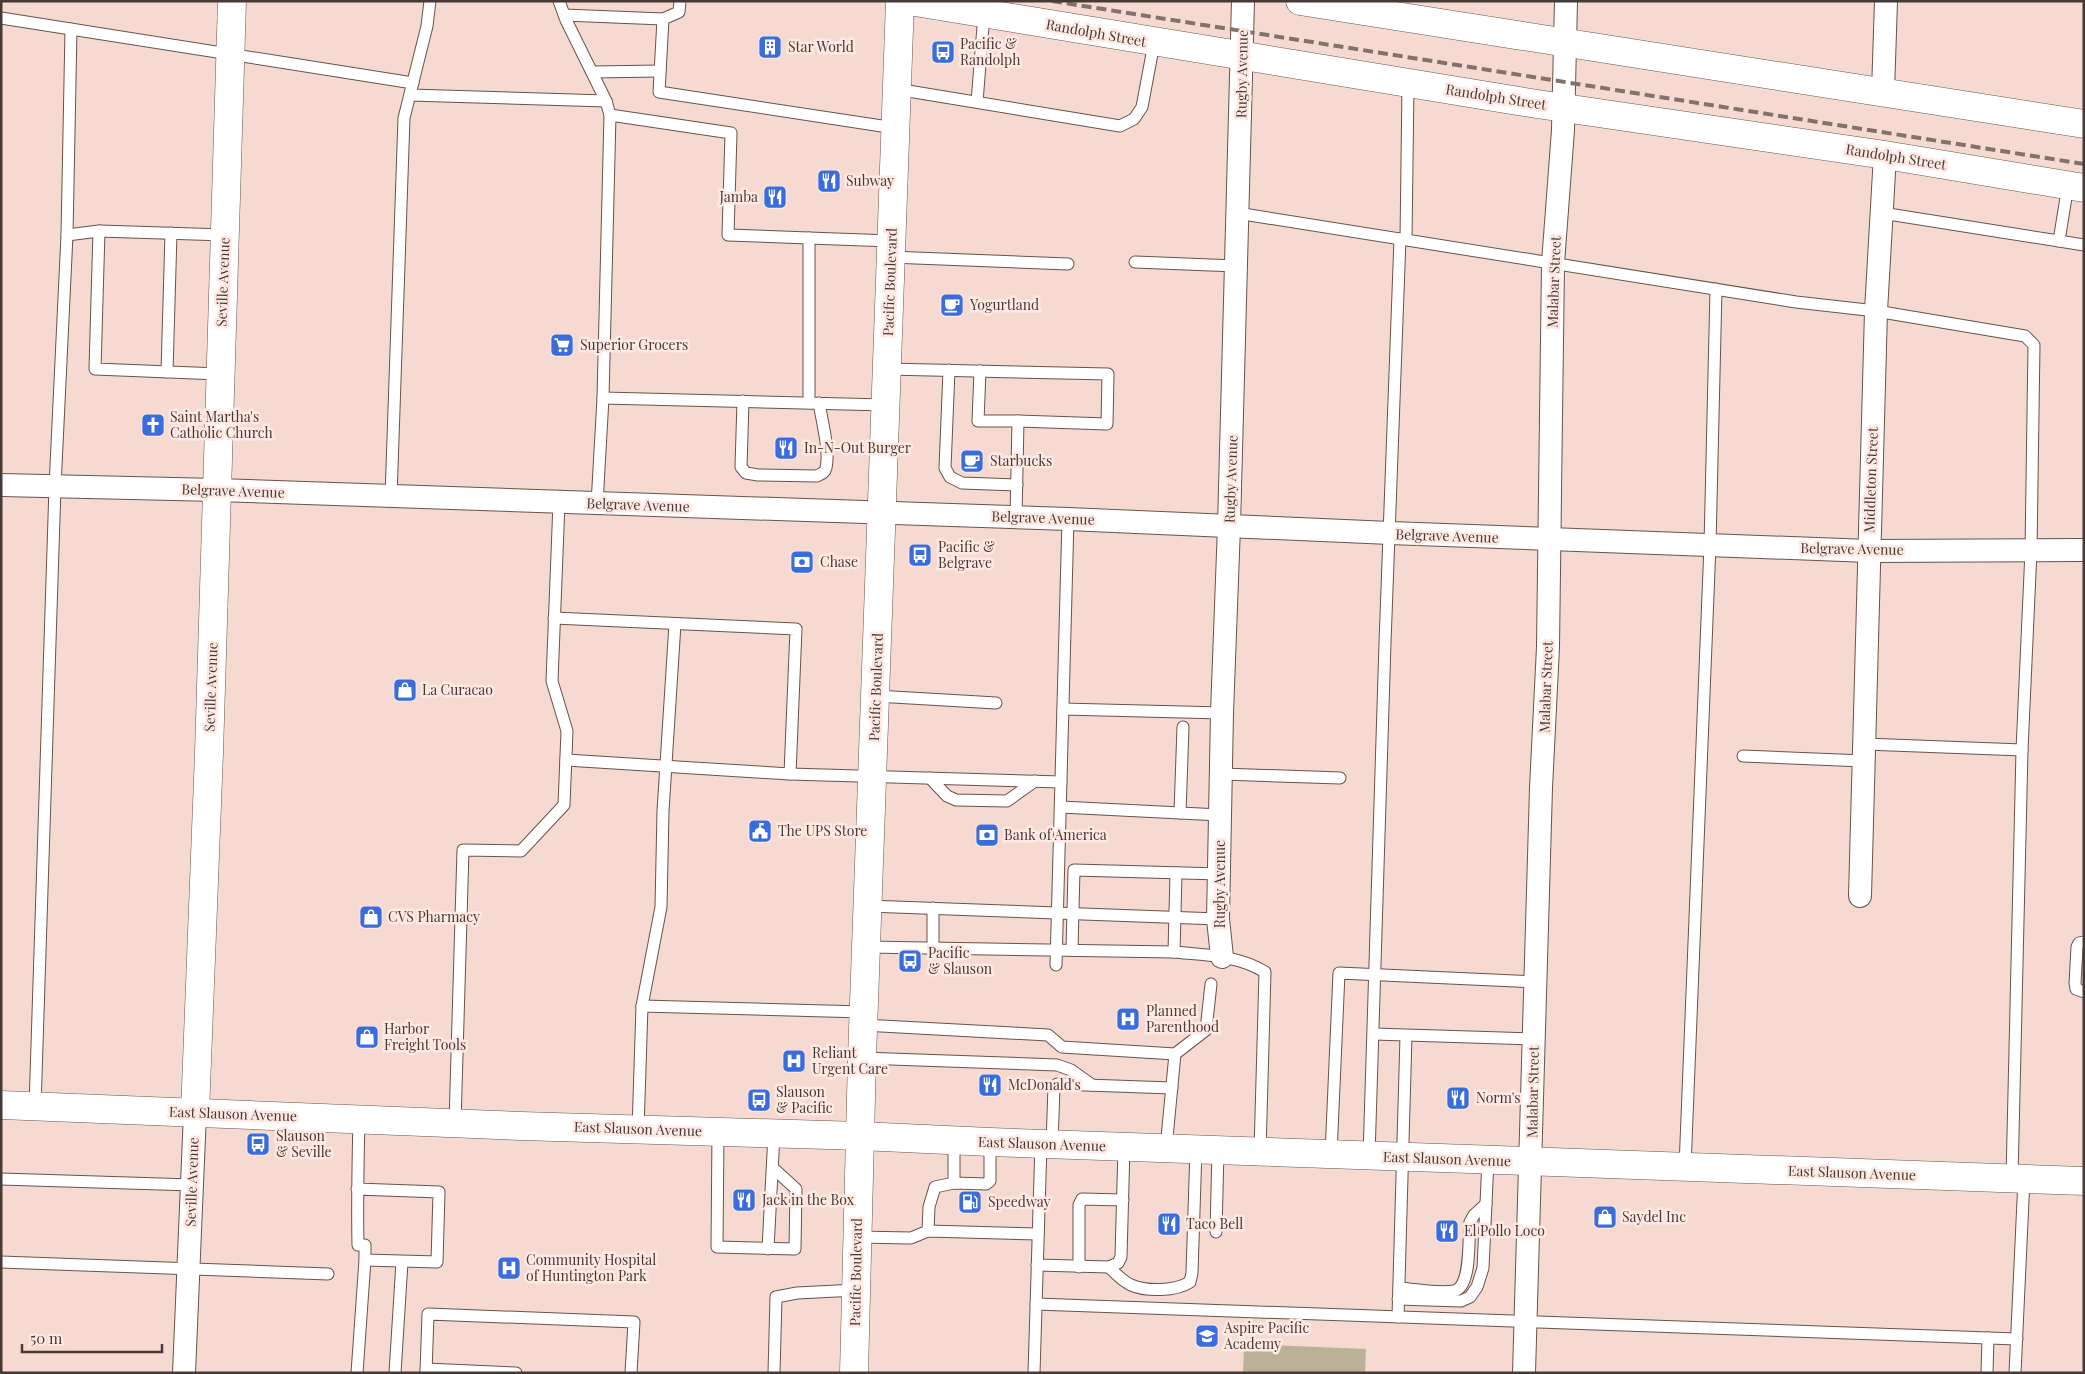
<svg xmlns="http://www.w3.org/2000/svg" width="2085" height="1374" font-family="'Playfair Display',serif">
<rect width="100%" height="100%" fill="#f6dad1"/>
<path fill="#bab197" d="M1244,1344L1366,1349L1365,1373H1243Z"/>
<g fill="none" stroke-linecap="round" stroke-linejoin="round">
<g stroke="#69524b" stroke-width="13">
<g id="lane">
<path d="M559,1L566,20L606,101L610,115L603,398L597,504"/>
<path d="M680,1L679,12L663,19L659,92L895,128"/>
<path d="M564,15L663,19"/>
<path d="M1,18L413,83"/>
<path d="M592,72L660,71"/>
<path d="M896,89L1120,126L1134,119L1142,107L1154,43"/>
<path d="M410,95L606,101"/>
<path d="M977,102L984,14"/>
<path d="M610,115L731,133L728,235L809,238V403"/>
<path d="M1237,213L1796,302L1876,311L2025,336L2034,345L2031,551L2022,750L2012,1178"/>
<path d="M1882,213L2084,245"/>
<path d="M67,235L99,231"/>
<path d="M809,238L891,241"/>
<path d="M1406,239L1408,84"/>
<path d="M2059,241L2068,185"/>
<path d="M890,257L1068,264"/>
<path d="M1135,262L1236,266"/>
<path d="M887,369L1108,374L1107,424L1018,421L1016,517"/>
<path d="M949,370L945,468L950,477L962,483L1017,485"/>
<path d="M980,371L978,421H1018"/>
<path d="M167,372L171,233"/>
<path d="M219,374L95,369L99,231L225,235"/>
<path d="M603,398L886,405"/>
<path d="M743,401L741,467L746,473L758,475L817,476C821,474 825,473 826,468C830,451 822,421 819,403"/>
<path d="M391,497L404,118L427,26L430,1"/>
<path d="M554,618L796,629L790,774"/>
<path d="M876,696L996,703"/>
<path d="M1063,709L1222,713"/>
<path d="M1865,744L2022,750"/>
<path d="M1743,756L1864,761"/>
<path d="M566,760L790,774L1061,782"/>
<path d="M1222,774L1340,778"/>
<path d="M930,778L947,796L956,800L1007,801L1035,781"/>
<path d="M1061,807L1220,815"/>
<path d="M1180,813L1183,727"/>
<path d="M868,906L1218,919"/>
<path d="M933,908V948"/>
<path d="M2084,942L2079,943L2077,947L2075,983L2076,989L2084,992"/>
<path d="M866,947L1174,952C1205,955 1238,955 1265,972L1260,1152"/>
<path d="M1072,950L1074,870L1220,874"/>
<path d="M1174,952L1176,873"/>
<path d="M1056,965L1068,519"/>
<path d="M642,1006L661,907L663,811L675,624"/>
<path d="M863,1025L1048,1035L1062,1047L1175,1054"/>
<path d="M1374,1034L1534,1039"/>
<path d="M862,1058L1057,1065L1071,1070L1092,1085"/>
<path d="M35,1107L55,487L67,235L71,29"/>
<path d="M455,1123L463,850L521,851L564,805L567,731L552,681L559,503"/>
<path d="M638,1130L642,1006L863,1012"/>
<path d="M718,1132L717,1247L795,1249L796,1189L773,1168"/>
<path d="M1052,1144L1054,1087L1057,1084L1172,1088"/>
<path d="M1166,1148L1175,1054L1206,1030L1211,984"/>
<path d="M1331,1154L1339,973L1535,982"/>
<path d="M1369,1156L1385,643L1400,239"/>
<path d="M1685,1167L1710,545L1716,289"/>
<path d="M1,1179L192,1185"/>
<path d="M954,1183V1140"/>
<path d="M357,1189L439,1192L437,1262L365,1260V1245H358C357,1203 358,1161 359,1119"/>
<path d="M928,1231L929,1207L935,1187L954,1183L986,1184L990,1181V1142"/>
<path d="M1216,1232L1218,1150"/>
<path d="M857,1237L911,1238L928,1231L1038,1234"/>
<path d="M768,1249L774,1134"/>
<path d="M1,1262L328,1274"/>
<path d="M1037,1265L1109,1267L1118,1263L1121,1257L1124,1147"/>
<path d="M1079,1267V1205L1082,1199L1123,1200"/>
<path d="M1109,1267C1116,1274 1122,1281 1131,1285C1147,1292 1176,1291 1190,1282L1192,1273L1196,1149"/>
<path d="M1399,1288C1416,1289 1437,1294 1454,1291C1472,1287 1468,1239 1470,1222L1474,1215L1486,1204"/>
<path d="M1398,1299L1461,1301L1470,1297L1477,1287L1483,1268L1488,1160"/>
<path d="M1036,1304L2017,1339"/>
<path d="M1398,1317L1406,1036"/>
<path d="M426,1369L516,1373"/>
<path d="M357,1373L365,1260"/>
<path d="M395,1373L402,1262"/>
<path d="M426,1373L428,1314L634,1322L631,1373"/>
<path d="M774,1373L776,1297L797,1293L856,1290"/>
<path d="M1034,1373L1041,1144"/>
<path d="M1987,1373L1988,1338"/>
<path d="M2015,1373L2024,1179"/>
</g>
</g>
<g stroke="#69524b" stroke-width="24">
<g id="street">
<path d="M1883,92L1886,1"/>
<path d="M1,485L217,490L1068,519L1390,533L1869,551L2084,550"/>
<path d="M1860,896L1876,311L1885,155"/>
<path d="M1222,957L1218,919L1222,713L1229,526L1243,1"/>
<path d="M184,1373L195,1113"/>
<path d="M1524,1373L1541,788L1548,647L1553,263L1563,130L1566,1"/>
</g>
</g>
<g stroke="#69524b" stroke-width="29">
<g id="secondary">
<path d="M909,1L1537,104L1885,155L2084,188"/>
<path d="M1300,1L2084,124"/>
<path d="M195,1113L209,753L232,1"/>
</g>
</g>
<g stroke="#69524b" stroke-width="29">
<g id="primary">
<path d="M1,1105L521,1126L860,1136L990,1142L2084,1181"/>
<path d="M854,1373L862,1058L900,1"/>
</g>
</g>
<use href="#lane" stroke="#fff" stroke-width="11"/>
<use href="#street" stroke="#fff" stroke-width="22"/>
<use href="#secondary" stroke="#fff" stroke-width="28"/>
<use href="#primary" stroke="#fff" stroke-width="28"/>
<path stroke="#83726c" stroke-width="4" stroke-dasharray="10 5" stroke-linecap="butt" d="M1052,1L2084,164"/>
</g>
<defs>
<g id="building-square" transform="scale(1.25)"><rect x="-9" y="-9" width="18" height="18" rx="4" fill="#396cdc" stroke="#ffe9e2"/><path d="M-4-6H4V6H1V3H-1V6H-4ZM-2.5-4.3h1.7v1.8h-1.7ZM.8-4.3h1.7v1.8H.8ZM-2.5-1h1.7V.8h-1.7ZM.8-1h1.7V.8H.8Z" fill="#fff"/></g>
<g id="bus-square" transform="scale(1.25)"><rect x="-9" y="-9" width="18" height="18" rx="4" fill="#396cdc" stroke="#ffe9e2"/><path d="M-5-6H5V4H4V6H2V4H-2V6H-4V4H-5ZM-3.5-4V0h7V-4ZM-3.5 1.2v1.5H-2V1.2ZM2 1.2v1.5H3.5V1.2Z" fill="#fff"/></g>
<g id="restaurant-square" transform="scale(1.25)"><rect x="-9" y="-9" width="18" height="18" rx="4" fill="#396cdc" stroke="#ffe9e2"/><path d="M-5-6h1v4h1v-4h1v4h1v-4h1v5L-1.5 .5V6h-2V.5L-5-1ZM5-6V6H3V1.5H1.5Q1.5-4 5-6Z" fill="#fff"/></g>
<g id="cafe-square" transform="scale(1.25)"><rect x="-9" y="-9" width="18" height="18" rx="4" fill="#396cdc" stroke="#ffe9e2"/><path d="M-5.5-4.5H6V0H3Q3 3.5 0 3.5H-2.5Q-5.5 3.5-5.5 0ZM3-3.2v2h1.7v-2ZM-6 4.5H4V6H-6Z" fill="#fff"/></g>
<g id="supermarket-square" transform="scale(1.25)"><rect x="-9" y="-9" width="18" height="18" rx="4" fill="#396cdc" stroke="#ffe9e2"/><path d="M-6-5.5h2.5l.6 2H6L4.5 2H-2.5L-4.4-4H-6ZM-1.5 3.2a1.3 1.3 0 1 0 .1 0ZM3 3.2a1.3 1.3 0 1 0 .1 0Z" fill="#fff"/></g>
<g id="church-square" transform="scale(1.25)"><rect x="-9" y="-9" width="18" height="18" rx="4" fill="#396cdc" stroke="#ffe9e2"/><path d="M-1.2-6h2.4v3.5h3.3v2.4h-3.3V6h-2.4V-.1h-3.3v-2.4h3.3Z" fill="#fff"/></g>
<g id="bank-square" transform="scale(1.25)"><rect x="-9" y="-9" width="18" height="18" rx="4" fill="#396cdc" stroke="#ffe9e2"/><path d="M-6-4H6V4H-6ZM0-2.3a2.3 2.3 0 1 0 0 4.6a2.3 2.3 0 1 0 0-4.6Z" fill="#fff"/></g>
<g id="shop-square" transform="scale(1.25)"><rect x="-9" y="-9" width="18" height="18" rx="4" fill="#396cdc" stroke="#ffe9e2"/><path d="M-5-2.5h2.3a2.7 3.5 0 0 1 5.4 0H5L5.5 6h-11ZM-1.5-2.5h3a1.5 2.3 0 0 0-3 0Z" fill="#fff"/></g>
<g id="civic-square" transform="scale(1.25)"><rect x="-9" y="-9" width="18" height="18" rx="4" fill="#396cdc" stroke="#ffe9e2"/><path d="M-.6-6.5H3V-4.5H.6V-3L4-1V1h2V6H-6V1h2V-1L-.6-3ZM-1.2 2.5V6h2.4V2.5Z" fill="#fff"/></g>
<g id="hospital-square" transform="scale(1.25)"><rect x="-9" y="-9" width="18" height="18" rx="4" fill="#396cdc" stroke="#ffe9e2"/><path d="M-5-5h3v3.5h4V-5h3V5h-3V1.5h-4V5h-3Z" fill="#fff"/></g>
<g id="fuel-square" transform="scale(1.25)"><rect x="-9" y="-9" width="18" height="18" rx="4" fill="#396cdc" stroke="#ffe9e2"/><path d="M-5.5-6h7V0h2V4h1.3V-2.5L3-4.5l.8-.8L6-3V5H2.5V1h-1V6h-7ZM-4.2-4.7v3.2H.2V-4.7Z" fill="#fff"/></g>
<g id="school-square" transform="scale(1.25)"><rect x="-9" y="-9" width="18" height="18" rx="4" fill="#396cdc" stroke="#ffe9e2"/><path d="M0-5L7-2L0 1L-7-2ZM-4 1L0 2.5L4 1V4Q0 6-4 4Z" fill="#fff"/></g>
</defs>
<g fill-rule="evenodd">
<use href="#building-square" x="770" y="47"/>
<use href="#bus-square" x="943" y="52"/>
<use href="#restaurant-square" x="829" y="181"/>
<use href="#restaurant-square" x="775" y="197"/>
<use href="#cafe-square" x="952" y="305"/>
<use href="#supermarket-square" x="562" y="345"/>
<use href="#church-square" x="153" y="425"/>
<use href="#restaurant-square" x="786" y="448"/>
<use href="#cafe-square" x="972" y="461"/>
<use href="#bus-square" x="920" y="555"/>
<use href="#bank-square" x="802" y="562"/>
<use href="#shop-square" x="405" y="690"/>
<use href="#civic-square" x="760" y="831"/>
<use href="#bank-square" x="987" y="835"/>
<use href="#shop-square" x="371" y="917"/>
<use href="#bus-square" x="910" y="961"/>
<use href="#hospital-square" x="1128" y="1019"/>
<use href="#shop-square" x="367" y="1037"/>
<use href="#hospital-square" x="794" y="1061"/>
<use href="#restaurant-square" x="990" y="1085"/>
<use href="#restaurant-square" x="1458" y="1098"/>
<use href="#bus-square" x="759" y="1100"/>
<use href="#bus-square" x="258" y="1144"/>
<use href="#restaurant-square" x="744" y="1200"/>
<use href="#fuel-square" x="970" y="1202"/>
<use href="#shop-square" x="1605" y="1217"/>
<use href="#restaurant-square" x="1169" y="1224"/>
<use href="#restaurant-square" x="1447" y="1231"/>
<use href="#hospital-square" x="509" y="1268"/>
<use href="#school-square" x="1207" y="1336"/>
</g>
<g text-anchor="middle" stroke-width="5" stroke-linejoin="round" paint-order="stroke">
<g font-size="14" fill="#453a36" stroke="#ffe9e2">
<text transform="translate(1096 33) rotate(10)" y="5">Randolph Street</text>
<text transform="translate(1242 74) rotate(-89)" y="5">Rugby Avenue</text>
<text transform="translate(1496 97) rotate(9)" y="5">Randolph Street</text>
<text transform="translate(1896 157) rotate(9)" y="5">Randolph Street</text>
<text transform="translate(223 282) rotate(-88)" y="5">Seville Avenue</text>
<text transform="translate(890 282) rotate(-88)" y="5">Pacific Boulevard</text>
<text transform="translate(1554 282) rotate(-88)" y="5">Malabar Street</text>
<text transform="translate(1231 479) rotate(-88)" y="5">Rugby Avenue</text>
<text transform="translate(1871 480) rotate(-88)" y="5">Middleton Street</text>
<text transform="translate(233 491) rotate(2)" y="5">Belgrave Avenue</text>
<text transform="translate(638 505) rotate(2)" y="5">Belgrave Avenue</text>
<text transform="translate(1043 518) rotate(2)" y="5">Belgrave Avenue</text>
<text transform="translate(1447 536) rotate(2)" y="5">Belgrave Avenue</text>
<text transform="translate(1852 549) rotate(1)" y="5">Belgrave Avenue</text>
<text transform="translate(211 687) rotate(-88)" y="5">Seville Avenue</text>
<text transform="translate(876 687) rotate(-88)" y="5">Pacific Boulevard</text>
<text transform="translate(1546 687) rotate(-88)" y="5">Malabar Street</text>
<text transform="translate(1220 884) rotate(-90)" y="5">Rugby Avenue</text>
<text transform="translate(1533 1092) rotate(-89)" y="5">Malabar Street</text>
<text transform="translate(233 1114) rotate(2)" y="5">East Slauson Avenue</text>
<text transform="translate(638 1129) rotate(2)" y="5">East Slauson Avenue</text>
<text transform="translate(1042 1144) rotate(2)" y="5">East Slauson Avenue</text>
<text transform="translate(1447 1159) rotate(2)" y="5">East Slauson Avenue</text>
<text transform="translate(1852 1173) rotate(2)" y="5">East Slauson Avenue</text>
<text transform="translate(192 1182) rotate(-88)" y="5">Seville Avenue</text>
<text transform="translate(856 1272) rotate(-89)" y="5">Pacific Boulevard</text>
</g>
<g font-size="14" fill="#453a36" stroke="#ffe9e2" text-anchor="start">
<text x="960" y="49">Pacific &amp;<tspan x="960" dy="16">Randolph</tspan></text>
<text x="788" y="52">Star World</text>
<text x="846" y="186">Subway</text>
<text x="758" y="202" text-anchor="end">Jamba</text>
<text x="970" y="310">Yogurtland</text>
<text x="580" y="350">Superior Grocers</text>
<text x="170" y="422">Saint Martha's<tspan x="170" dy="16">Catholic Church</tspan></text>
<text x="804" y="453">In-N-Out Burger</text>
<text x="990" y="466">Starbucks</text>
<text x="938" y="552">Pacific &amp;<tspan x="938" dy="16">Belgrave</tspan></text>
<text x="820" y="567">Chase</text>
<text x="422" y="695">La Curacao</text>
<text x="778" y="836">The UPS Store</text>
<text x="1004" y="840">Bank of America</text>
<text x="388" y="922">CVS Pharmacy</text>
<text x="928" y="958">Pacific<tspan x="928" dy="16">&amp; Slauson</tspan></text>
<text x="1146" y="1016">Planned<tspan x="1146" dy="16">Parenthood</tspan></text>
<text x="384" y="1034">Harbor<tspan x="384" dy="16">Freight Tools</tspan></text>
<text x="812" y="1058">Reliant<tspan x="812" dy="16">Urgent Care</tspan></text>
<text x="1008" y="1090">McDonald's</text>
<text x="776" y="1097">Slauson<tspan x="776" dy="16">&amp; Pacific</tspan></text>
<text x="1476" y="1103">Norm's</text>
<text x="276" y="1141">Slauson<tspan x="276" dy="16">&amp; Seville</tspan></text>
<text x="762" y="1205">Jack in the Box</text>
<text x="988" y="1207">Speedway</text>
<text x="1622" y="1222">Saydel Inc</text>
<text x="1186" y="1229">Taco Bell</text>
<text x="1464" y="1236">El Pollo Loco</text>
<text x="526" y="1265">Community Hospital<tspan x="526" dy="16">of Huntington Park</tspan></text>
<text x="1224" y="1333">Aspire Pacific<tspan x="1224" dy="16">Academy</tspan></text>
</g>
</g>
<rect width="2085" height="1374" fill="none" stroke="#453a36" stroke-width="5"/>
<path d="M22 1344v8h140v-8" fill="none" stroke="#453a36" stroke-width="2.5"/>
<text x="30" y="1344" font-size="15" fill="#453a36" stroke="#ffe9e2" stroke-width="4" paint-order="stroke">50 m</text>
</svg>
